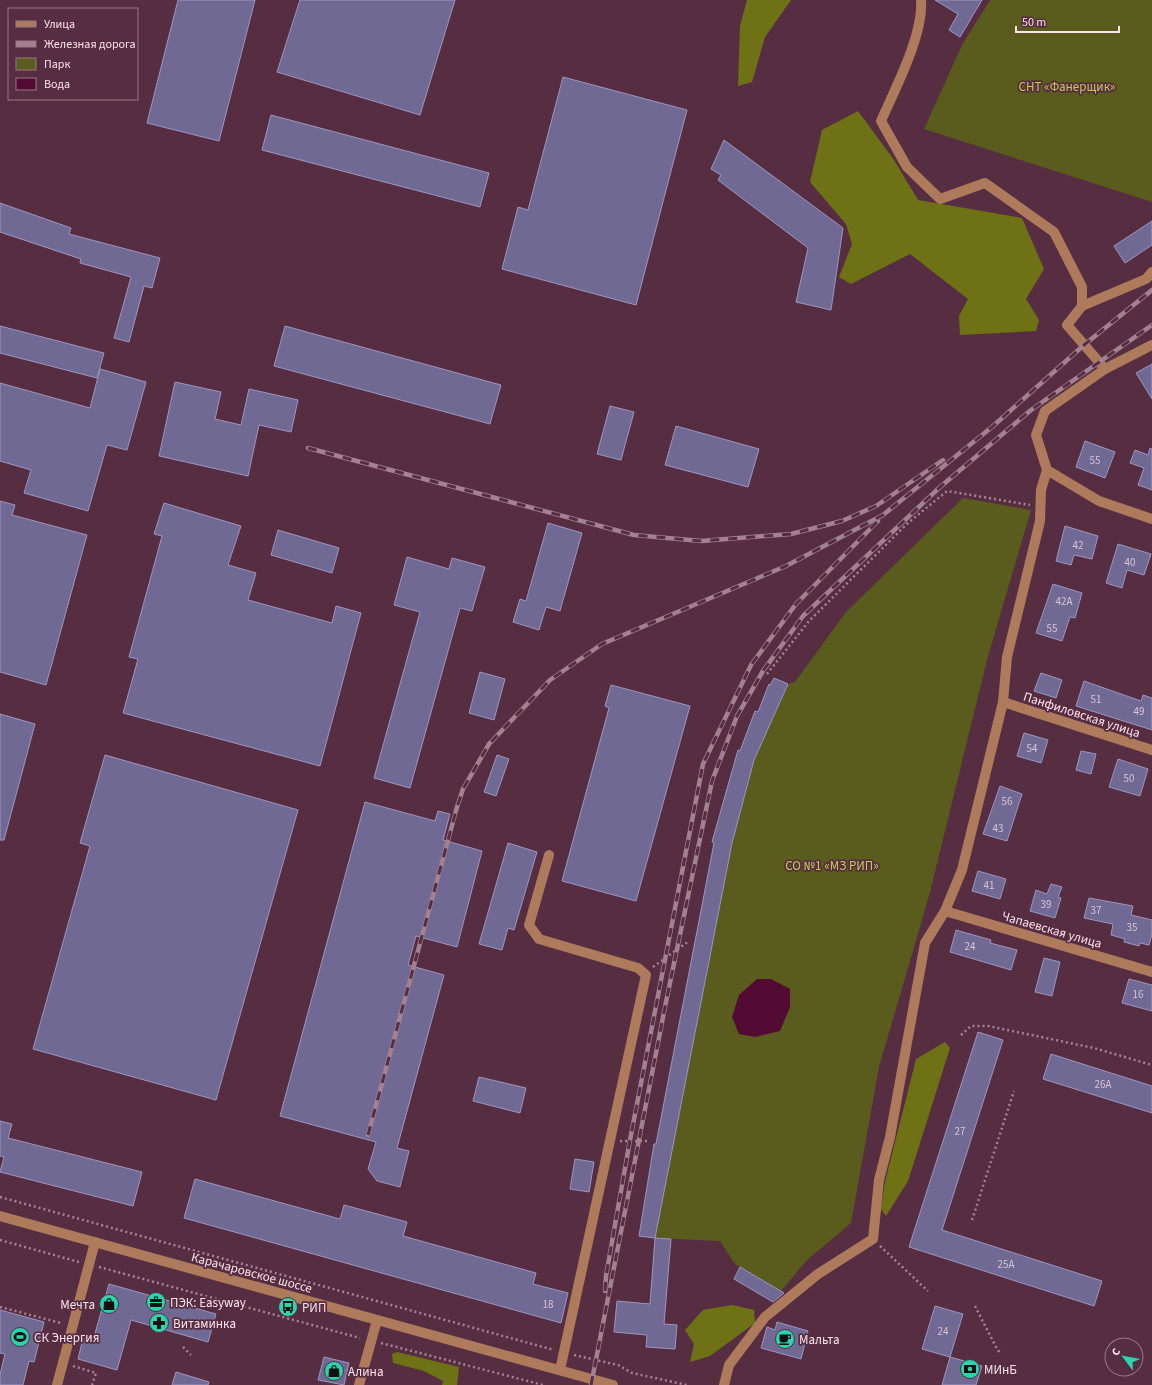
<svg xmlns="http://www.w3.org/2000/svg" width="1152" height="1385" font-family="'Source Sans 3',sans-serif">
<rect width="100%" height="100%" fill="#572e41"/>
<g fill="#595c1c">
<path d="M990,0H1152V202L924,129L962,45Z"/>
<path d="M963,498L1031,510L988,656L929,896L879,1067L851,1223L807,1260L781,1291L735,1264L720,1241L655,1238L732,843L754,760L788,684L795,682L846,612Z"/>
</g>
<g fill="#6f7214">
<path d="M747,0H791L765,37L752,82L738,86L740,26Z"/>
<path d="M858,111L894,160L918,200L1022,218L1044,269L1026,299L1039,320L1036,331L960,335L959,316L968,299L910,254L851,284L839,277L852,244L846,224L810,182L822,130Z"/>
<path d="M945,1042L950,1048L908,1181L886,1216L881,1209L885,1182L916,1059Z"/>
<path d="M732,1305L754,1310L755,1323L710,1356L690,1362L694,1344L685,1330L703,1310Z"/>
<path d="M397,1352L459,1367L457,1385H442L443,1381L424,1371L393,1363L392,1354Z"/>
</g>
<path fill="#530a33" d="M757,979H771L790,989V1007L780,1031L755,1037L739,1034L732,1017L739,995Z"/>
<g fill="#706993" stroke="#9d96c2">
<path d="M178,0H255L219,141L147,123Z"/>
<path d="M300,0H455L420,115L277,72Z"/>
<path d="M935,0H982L960,37L949,30L958,14Z"/>
<path d="M563,77L687,110L636,305L502,269L518,207L528,210Z"/>
<path d="M271,115L489,173L480,207L262,150Z"/>
<path d="M724,140L843,228L831,310L796,302L808,248L718,180L721,175L711,169Z"/>
<path d="M0,203L71,228L69,234L160,258L152,288L144,286L129,342L114,338L131,277L80,263L81,259L0,232Z"/>
<path d="M1152,221V245L1125,263L1114,246Z"/>
<path d="M0,326L104,353L97,378L0,353Z"/>
<path d="M285,326L501,385L490,424L274,366Z"/>
<path d="M1152,364V399L1136,373Z"/>
<path d="M100,369L146,382L127,450L107,445L88,511L24,493L31,470L0,461V383L90,408Z"/>
<path d="M175,382L221,392L215,419L241,425L249,389L298,400L291,432L259,425L248,476L159,456Z"/>
<path d="M610,406L634,412L621,460L597,454Z"/>
<path d="M676,426L759,449L748,487L665,465Z"/>
<path d="M1085,441L1115,452L1105,478L1076,467Z"/>
<path d="M1150,448L1152,449V490L1138,485L1144,468L1130,463L1135,450L1148,455Z"/>
<path d="M0,501L15,505L12,515L87,535L46,685L0,672Z"/>
<path d="M164,503L241,526L228,565L256,573L248,600L332,623L336,606L361,613L320,766L123,713L138,659L129,657L162,536L154,534Z"/>
<path d="M548,523L582,533L560,611L546,607L539,630L513,622L520,599L526,601Z"/>
<path d="M1065,526L1098,536L1092,559L1074,555L1071,565L1056,561Z"/>
<path d="M278,530L339,548L332,573L271,555Z"/>
<path d="M1118,544L1151,554L1144,575L1127,570L1122,588L1106,583Z"/>
<path d="M407,557L449,569L452,558L485,567L472,611L460,608L410,788L374,778L420,612L394,605Z"/>
<path d="M1053,584L1082,593L1075,618L1070,617L1062,641L1036,633Z"/>
<path d="M480,672L505,679L494,720L469,713Z"/>
<path d="M1041,673L1062,680L1056,698L1034,691Z"/>
<path d="M774,678L788,684L754,760L732,843L655,1238L639,1236L654,1144H656L714,843L712,842L738,750L740,751L755,711L758,712L769,684L770,685Z"/>
<path d="M1084,681L1141,701L1143,695L1152,698V730L1076,706Z"/>
<path d="M611,685L690,706L636,901L562,881L609,708L605,706Z"/>
<path d="M0,714L35,724L4,840H0Z"/>
<path d="M1024,733L1048,740L1041,763L1017,756Z"/>
<path d="M1081,751L1096,754L1091,774L1076,770Z"/>
<path d="M105,755L298,810L216,1100L33,1049L90,846L80,843Z"/>
<path d="M497,755L509,759L496,796L484,792Z"/>
<path d="M1118,759L1148,769L1140,796L1109,787Z"/>
<path d="M1000,786L1022,794L1007,841L983,834Z"/>
<path d="M365,802L435,821L438,811L450,814L443,840L482,851L457,947L416,936L408,965L444,975L397,1148L409,1151L400,1187L377,1181L368,1169L376,1142L280,1116Z"/>
<path d="M508,843L537,852L514,930L508,928L502,950L479,944Z"/>
<path d="M978,871L1006,879L1000,899L972,891Z"/>
<path d="M1051,884L1062,887L1058,897L1061,898L1055,918L1030,911L1036,890L1047,894Z"/>
<path d="M1089,898L1133,906L1131,915L1152,920V934L1149,945L1140,943L1139,946L1124,942L1125,939L1111,935L1113,924L1084,918Z"/>
<path d="M956,930L991,940L990,943L1017,950L1011,970L950,952Z"/>
<path d="M1044,958L1060,962L1052,996L1035,992Z"/>
<path d="M1129,979L1152,985V1011L1122,1003Z"/>
<path d="M978,1032L1003,1040L942,1230L1102,1281L1094,1306L909,1247Z"/>
<path d="M1051,1054L1152,1086V1113L1043,1079Z"/>
<path d="M479,1077L526,1088L520,1113L473,1101Z"/>
<path d="M0,1121L12,1124L8,1138L142,1172L133,1206L0,1172L4,1157L0,1156Z"/>
<path d="M575,1159L594,1162L589,1192L570,1189Z"/>
<path d="M195,1179L340,1219L344,1205L407,1222L403,1236L536,1273L533,1284L568,1293L561,1323L184,1218Z"/>
<path d="M655,1238L671,1239L664,1324L677,1325L675,1349L646,1347L647,1335L614,1332L617,1301L650,1304Z"/>
<path d="M740,1267L784,1293L773,1302L734,1279Z"/>
<path d="M109,1284L216,1314L208,1342L131,1320L117,1370L78,1359L84,1334L94,1337Z"/>
<path d="M935,1306L963,1314L950,1357L922,1349Z"/>
<path d="M0,1310L44,1322L34,1362L29,1361L23,1385H0V1375L5,1354L0,1353Z"/>
<path d="M777,1322L808,1331L801,1359L761,1348L767,1327L775,1330Z"/>
<path d="M324,1357L349,1363L344,1385L318,1380Z"/>
<path d="M950,1357L982,1366L976,1385H942Z"/>
<path d="M176,1372L209,1382L208,1385H172Z"/>
</g>
<g fill="none" stroke-linecap="round" stroke-linejoin="round">
<g stroke="#a78594" stroke-width="2.5" stroke-dasharray="2 3" stroke-linecap="butt">
<path d="M767,674L809,621L908,523L947,491L1030,505"/>
<path d="M653,967L689,941"/>
<path d="M961,1035L971,1026H988L1094,1048L1152,1065"/>
<path d="M620,1141H650"/>
<path d="M0,1197L554,1350"/>
<path d="M972,1220L1014,1091"/>
<path d="M0,1240L79,1262"/>
<path d="M880,1246L928,1291"/>
<path d="M99,1267L360,1338"/>
<path d="M975,1306L997,1349L1001,1354"/>
<path d="M0,1307L61,1323"/>
<path d="M381,1343L543,1385"/>
<path d="M183,1347L191,1355"/>
<path d="M574,1355L618,1365L632,1373L687,1385"/>
<path d="M73,1366L96,1373L92,1385"/>
</g>
<g stroke="#ad7a5c" stroke-width="10">
<path d="M921,0C924,34 895,89 881,121L907,167L940,199L985,183L1054,232L1082,287V306"/>
<path d="M1105,369L1067,325L1082,306L1146,279L1152,272"/>
<path d="M1047,470L1099,501L1152,519"/>
<path d="M1003,702L1152,750"/>
<path d="M549,855L529,925L539,939L638,968L646,975L560,1370"/>
<path d="M945,911L1152,972"/>
<path d="M0,1216L613,1385"/>
<path d="M57,1385L95,1242"/>
<path d="M359,1385L377,1320"/>
<path d="M724,1385L729,1365L765,1317L818,1274L873,1239L879,1180L890,1137L925,943L945,911L962,870L1003,702L1007,657L1040,521L1041,490L1047,470L1036,435L1045,411L1105,369L1152,345"/>
</g>
<g stroke="#a38190" stroke-width="4.5">
<g id="rail">
<path d="M308,448L634,535L701,541L791,534L842,521L876,506L943,460"/>
<path d="M368,1135L457,807L463,789L489,744L550,680L602,644L786,566L883,515L992,427L1084,345L1152,290"/>
<path d="M605,1291L606,1276L630,1140L703,764L751,665L796,604L878,521"/>
<path d="M591,1385L666,1002L712,781L737,716L763,671L803,616L939,488L1031,410L1152,325"/>
</g>
</g>
<use href="#rail" stroke="#572e41" stroke-width="3" stroke-dasharray="9" stroke-linecap="butt"/>
</g>
<defs>
<g id="office-disc" transform="scale(1)"><circle r="9.5" fill="#29d5ad" stroke="#572e41"/><path d="M-6-3h4V-5.5h4V-3h4V5H-6ZM-1-4.5V-3h2v-1.5ZM-6 0V1H6V0Z" fill="#111"/></g>
<g id="shop-disc" transform="scale(1)"><circle r="9.5" fill="#29d5ad" stroke="#572e41"/><path d="M-5-2.5h2.3a2.7 3.5 0 0 1 5.4 0H5L5.5 6h-11ZM-1.5-2.5h3a1.5 2.3 0 0 0-3 0Z" fill="#111"/></g>
<g id="bus-disc" transform="scale(1)"><circle r="9.5" fill="#29d5ad" stroke="#572e41"/><path d="M-5-6H5V4H4V6H2V4H-2V6H-4V4H-5ZM-3.5-4V0h7V-4ZM-3.5 1.2v1.5H-2V1.2ZM2 1.2v1.5H3.5V1.2Z" fill="#111"/></g>
<g id="pharmacy-disc" transform="scale(1)"><circle r="9.5" fill="#29d5ad" stroke="#572e41"/><path d="M-2-6h4v4h4v4h-4v4h-4v-4h-4v-4h4Z" fill="#111"/></g>
<g id="stadium-disc" transform="scale(1)"><circle r="9.5" fill="#29d5ad" stroke="#572e41"/><path d="M0-5a6.5 5 0 1 0 0 10a6.5 5 0 1 0 0-10ZM-3.5-1.8h7v3.6h-7Z" fill="#111"/></g>
<g id="cafe-disc" transform="scale(1)"><circle r="9.5" fill="#29d5ad" stroke="#572e41"/><path d="M-5.5-4.5H6V0H3Q3 3.5 0 3.5H-2.5Q-5.5 3.5-5.5 0ZM3-3.2v2h1.7v-2ZM-6 4.5H4V6H-6Z" fill="#111"/></g>
<g id="bank-disc" transform="scale(1)"><circle r="9.5" fill="#29d5ad" stroke="#572e41"/><path d="M-6-4H6V4H-6ZM0-2.3a2.3 2.3 0 1 0 0 4.6a2.3 2.3 0 1 0 0-4.6Z" fill="#111"/></g>
</defs>
<g fill-rule="evenodd">
<use href="#office-disc" x="156" y="1302"/>
<use href="#shop-disc" x="109" y="1304"/>
<use href="#bus-disc" x="288" y="1307"/>
<use href="#pharmacy-disc" x="159" y="1323"/>
<use href="#stadium-disc" x="20" y="1337"/>
<use href="#cafe-disc" x="785" y="1339"/>
<use href="#bank-disc" x="970" y="1369"/>
<use href="#shop-disc" x="334" y="1371"/>
</g>
<g text-anchor="middle" stroke-width="3.5" stroke-linejoin="round" paint-order="stroke">
<g font-size="11" fill="#d9c4d6">
<text x="1095" y="464">55</text>
<text x="1078" y="549">42</text>
<text x="1130" y="566">40</text>
<text x="1064" y="605">42А</text>
<text x="1052" y="632">55</text>
<text x="1096" y="703">51</text>
<text x="1139" y="715">49</text>
<text x="1032" y="752">54</text>
<text x="1129" y="782">50</text>
<text x="1007" y="805">56</text>
<text x="998" y="832">43</text>
<text x="989" y="889">41</text>
<text x="1046" y="908">39</text>
<text x="1096" y="914">37</text>
<text x="1132" y="931">35</text>
<text x="970" y="950">24</text>
<text x="1138" y="998">16</text>
<text x="1103" y="1088">26А</text>
<text x="960" y="1135">27</text>
<text x="1006" y="1268">25А</text>
<text x="548" y="1308">18</text>
<text x="943" y="1335">24</text>
</g>
<g font-size="13" fill="#c5cb56" stroke="#572e41">
<text x="1067" y="91">СНТ «Фанерщик»</text>
<text x="832" y="870">СО №1 «МЗ РИП»</text>
</g>
<g font-size="13" fill="#fce2ec" stroke="#572e41">
<text transform="translate(1082 714) rotate(18)" y="5">Панфиловская улица</text>
<text transform="translate(1052 929) rotate(16)" y="5">Чапаевская улица</text>
<text transform="translate(252 1272) rotate(15)" y="5">Карачаровское шоссе</text>
</g>
<g font-size="13" fill="#fce2ec" stroke="#572e41" text-anchor="start">
<text x="170" y="1307">ПЭК: Easyway</text>
<text x="95" y="1309" text-anchor="end">Мечта</text>
<text x="302" y="1312">РИП</text>
<text x="173" y="1328">Витаминка</text>
<text x="34" y="1342">СК Энергия</text>
<text x="799" y="1344">Мальта</text>
<text x="984" y="1374">МИнБ</text>
<text x="348" y="1376">Алина</text>
</g>
</g>
<rect x="8" y="8" width="130" height="92" fill="#572e41" stroke="#997685"/>
<rect x="16" y="21" width="20" height="6" fill="#ad7a5c" stroke="#997685"/>
<text x="44" y="28" font-size="12" fill="#fce2ec">Улица</text>
<rect x="16" y="41" width="20" height="6" fill="#a38190" stroke="#997685"/>
<text x="44" y="48" font-size="12" fill="#fce2ec">Железная дорога</text>
<rect x="16" y="58" width="20" height="12" fill="#595c1c" stroke="#997685"/>
<text x="44" y="68" font-size="12" fill="#fce2ec">Парк</text>
<rect x="16" y="78" width="20" height="12" fill="#530a33" stroke="#997685"/>
<text x="44" y="88" font-size="12" fill="#fce2ec">Вода</text>
<g transform="translate(1124 1357) rotate(302)"><circle r="19" fill="#572e41" stroke="#997685"/>
<path d="M0-3L7 15L0 10L-7 15Z" fill="#29d5ad"/>
<text y="-6" font-size="11" font-weight="bold" text-anchor="middle" fill="#fce2ec">С</text>
</g>
<path d="M1016 26v6h103v-6" fill="none" stroke="#fce2ec" stroke-width="2"/>
<text x="1022" y="26" font-size="12" fill="#fce2ec" stroke="#572e41" stroke-width="3" paint-order="stroke">50 m</text>
</svg>
